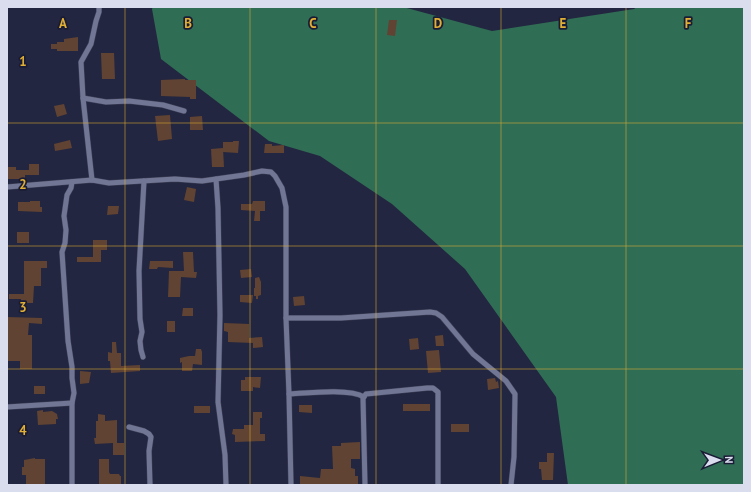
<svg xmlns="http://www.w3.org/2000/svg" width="751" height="492" font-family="'PT Sans',sans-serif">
<rect width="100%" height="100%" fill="#232640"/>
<path fill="#306d55" d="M153,7H403L492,31L634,9L637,7H744V485H568L556,397L465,269L392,204L320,156L269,141L161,59L152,9Z"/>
<g fill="#604332">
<path d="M389,20H397L395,36L387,35Z"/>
<path d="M78,37V51H57V49H51V44H57V42H64V39Z"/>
<path d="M101,53H114L115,79H102Z"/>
<path d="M185,79V80H196V99H190V97L161,96V80Z"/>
<path d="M64,104L67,114L57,117L54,106Z"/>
<path d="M170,115L172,139L158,141L155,116Z"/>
<path d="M202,116L203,130H190V117Z"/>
<path d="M70,140L72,148L55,151L54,144Z"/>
<path d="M233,141H239L238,153L223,152V142H233Z"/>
<path d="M265,144H272V146L284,145V153H264Z"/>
<path d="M223,148L224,167H212L211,149Z"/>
<path d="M29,164H39V175H25V180H20V179H7V167H16V170H29Z"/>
<path d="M187,187L196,189L194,202L184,200Z"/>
<path d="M30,201H40V207H42V212L18,211V202H30Z"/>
<path d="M253,201H265V211H260V221H254L255,211L241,210V204H252Z"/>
<path d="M108,206H119L118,214L107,215Z"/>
<rect x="17" y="232" width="12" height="11"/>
<path d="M93,240H107V250H101V262H77V257H93Z"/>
<path d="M183,252H193L194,272H197L196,278L181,277L180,297H168L169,271H184Z"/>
<path d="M24,261H47V268H41V286H34L33,303H21V299H9V294H24Z"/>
<path d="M150,261H173V268L158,267L157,269H149Z"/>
<path d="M251,269L252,277L241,278L240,270Z"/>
<path d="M259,277L261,282V295L258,296V299H256V296H254V288H255V278Z"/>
<path d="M240,295H253L252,303L240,302Z"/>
<path d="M304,296L305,305L294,306L293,297Z"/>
<path d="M183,308H193V316H182Z"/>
<path d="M7,317L42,318V324L29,323L28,335H32V369H20V361H7Z"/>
<rect x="167" y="321" width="8" height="11"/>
<path d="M224,323L249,324V338L262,337L263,347L253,348V343L228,342V332L224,331Z"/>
<path d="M443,335L444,346H436L435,336Z"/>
<path d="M418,338L419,349L410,350L409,339Z"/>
<path d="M112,342H116L117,353H121V366L140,365V371L111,373L110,361H108V352L112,353Z"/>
<path d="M196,349H201L202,352V365L193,364L192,371H182V362L180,363V358L189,356H195Z"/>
<path d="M439,350L441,372L428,373L426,351Z"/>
<path d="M80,371L91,372L89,383L80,384Z"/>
<path d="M245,377H261L260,388L253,387V391H241V380H245Z"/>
<path d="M495,378L496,382L498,381L499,388L488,390L487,379Z"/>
<rect x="34" y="386" width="11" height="8"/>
<rect x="403" y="404" width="27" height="7"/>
<path d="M299,405H312V413L299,412Z"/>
<rect x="194" y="406" width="16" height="7"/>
<path d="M43,410V412L52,411L57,414L58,419H56V424L38,425L37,411Z"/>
<path d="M253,412H262V418H260V434H265V441L235,442V435L232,434L233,429H244V425H253Z"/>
<path d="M98,414L105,415V421L117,420V443H124V455H113V443L95,444L94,438H96V421H98Z"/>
<rect x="451" y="424" width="18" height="8"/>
<path d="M360,442V459H351V468L355,469V476H358V485H300V476L320,478L321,469H333L332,446H341V443Z"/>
<path d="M547,453H554L553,480H542L541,469H539V462H547Z"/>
<path d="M35,458V459H45V485H26V475H22V467H24V460Z"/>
<path d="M99,459H109V472L110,474H119L120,476H121V485L99,484Z"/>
</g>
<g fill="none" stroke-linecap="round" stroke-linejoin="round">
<g stroke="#3e4056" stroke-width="6">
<g id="street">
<path d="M83,98L106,102L129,101L163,105L184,111"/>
<path d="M216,179L218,208L220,315L218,402L225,455L226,485"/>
<path d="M92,180L83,98L81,62L91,44L96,21L99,12V7"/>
<path d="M72,182L71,188L67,195L64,216L66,230L65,243L62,252L68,341L72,367V378L74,393L72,403V485"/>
<path d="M7,187L92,180L109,183L175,179L202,181L244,175L262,171L271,172L275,176L282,188L286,207V318L289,394L291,485"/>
<path d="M286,318H341L430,312L436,313L442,317L473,354L506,381L515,394L514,457L511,485"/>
<path d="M143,357L141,350L140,341L142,332L140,319L139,271L144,181"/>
<path d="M289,394C307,393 349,388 364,397"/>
<path d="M7,407L72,403"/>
<path d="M129,427L144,431L149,434L151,437L149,451L150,485"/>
<path d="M365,485L363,398L366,394L427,388H433L438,392V485"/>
</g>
</g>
<use href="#street" stroke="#717695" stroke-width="5"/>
</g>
<path fill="none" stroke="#e1af34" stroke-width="1" stroke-opacity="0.55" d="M125,7V485M250,7V485M376,7V485M501,7V485M626,7V485M7,123H744M7,246H744M7,369H744"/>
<g font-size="13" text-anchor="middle" font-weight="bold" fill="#e1af34" stroke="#1a1c36" stroke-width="3.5" stroke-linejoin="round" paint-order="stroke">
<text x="63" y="28">A</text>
<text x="188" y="28">B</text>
<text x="313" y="28">C</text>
<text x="438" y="28">D</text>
<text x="563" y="28">E</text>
<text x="688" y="28">F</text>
<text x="23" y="66">1</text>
<text x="23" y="189">2</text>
<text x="23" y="312">3</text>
<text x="23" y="435">4</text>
</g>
<rect width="751" height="492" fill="none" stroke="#daddee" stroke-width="16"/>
<g transform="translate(719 460) rotate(89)" stroke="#1a1c36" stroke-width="3" paint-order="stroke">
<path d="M0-3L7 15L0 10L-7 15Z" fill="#daddee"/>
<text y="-6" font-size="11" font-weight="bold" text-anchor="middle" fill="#daddee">N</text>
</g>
</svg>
